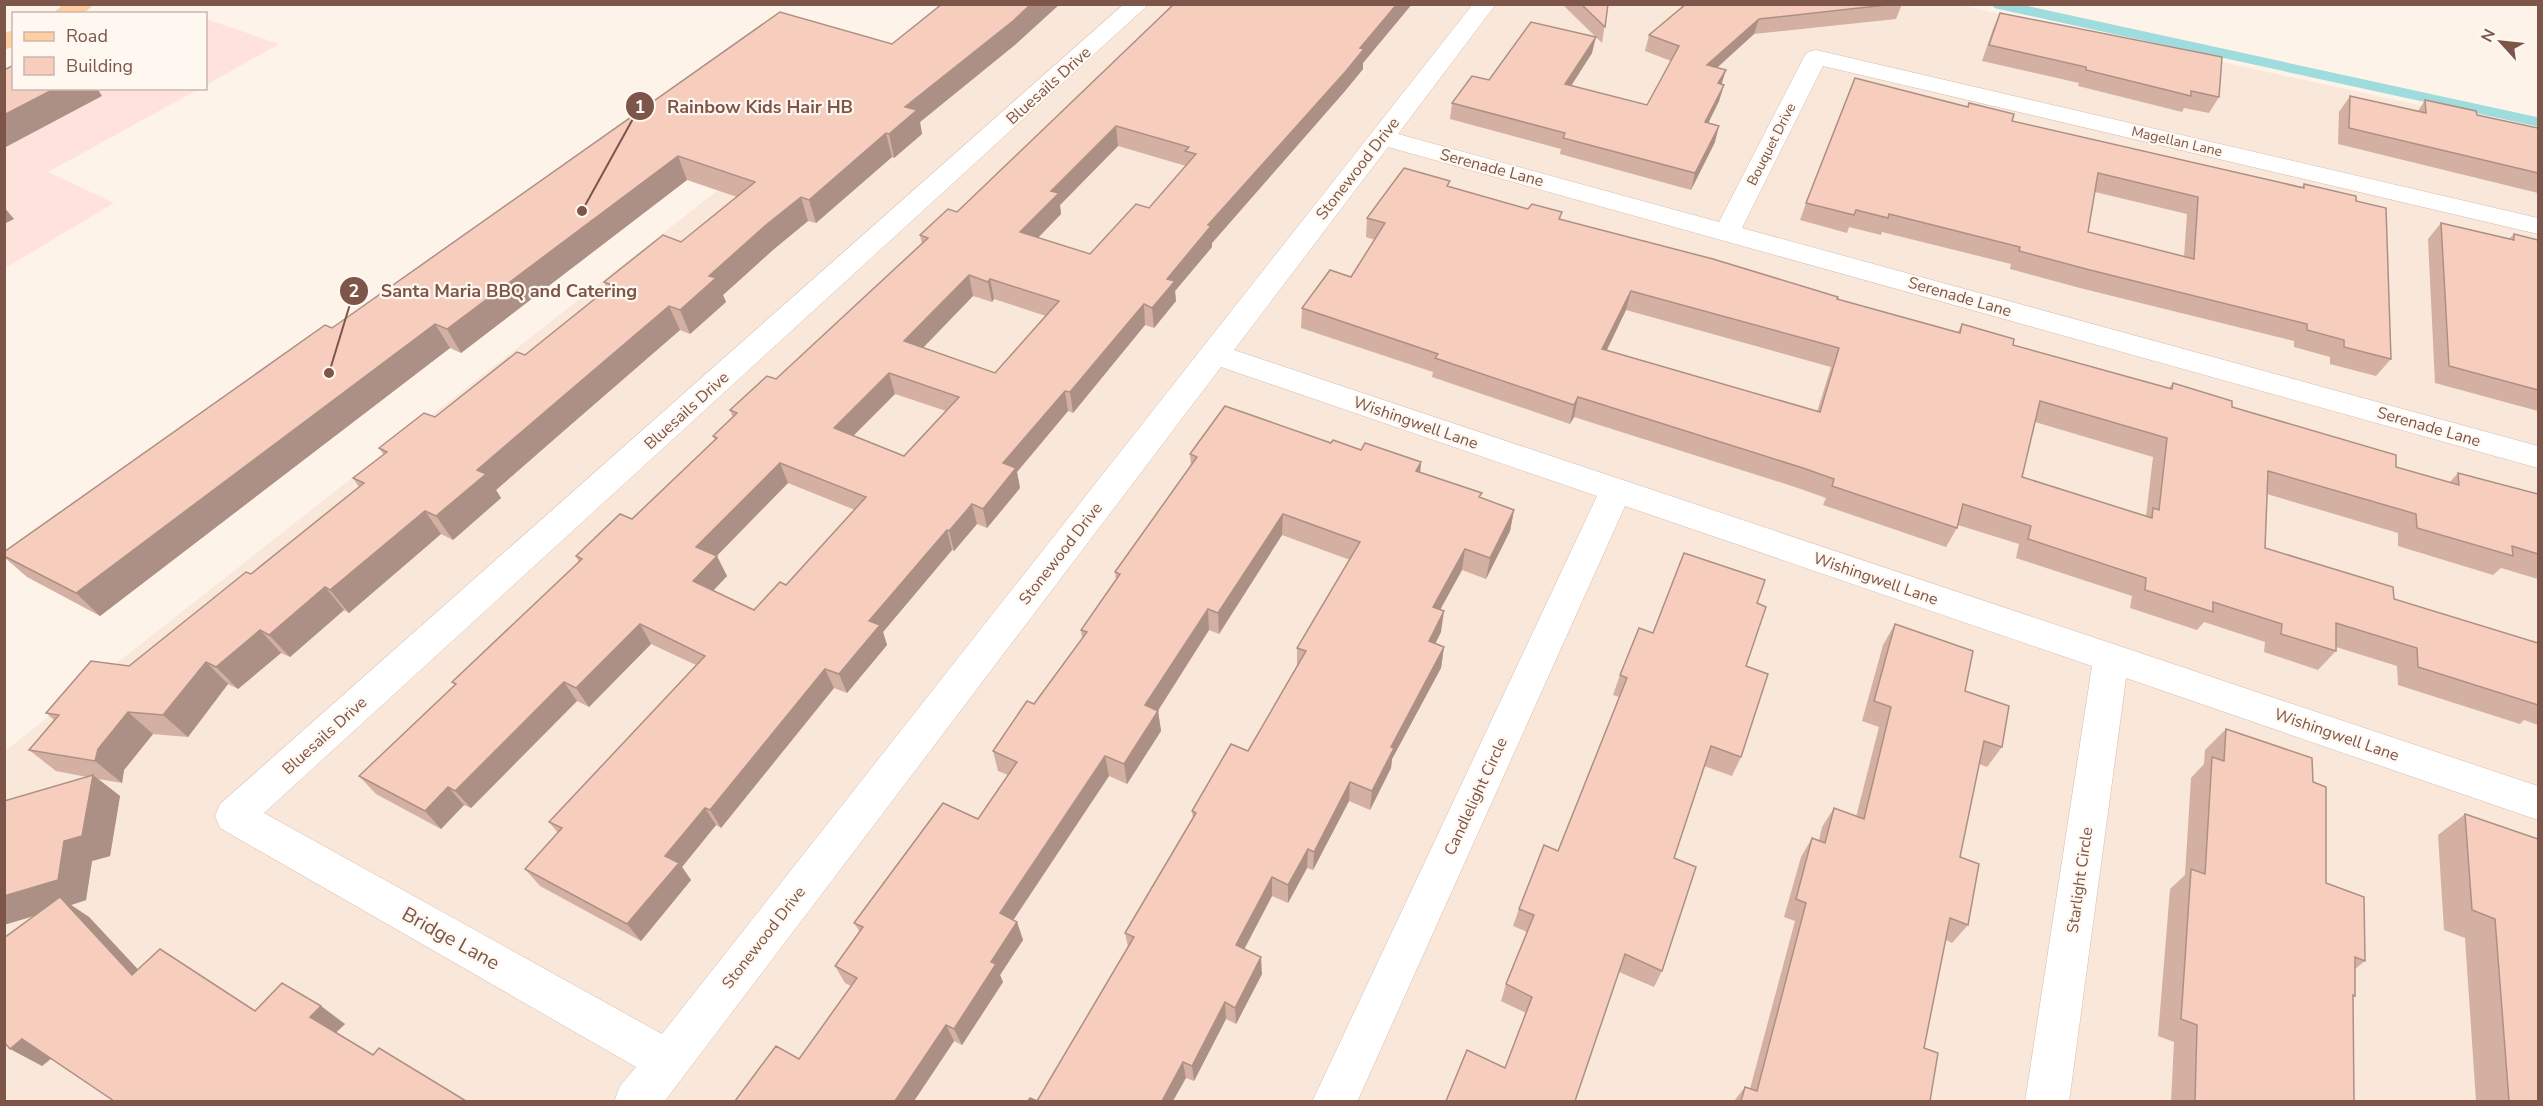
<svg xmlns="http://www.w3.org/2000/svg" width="2543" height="1106" font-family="'Nunito Sans',sans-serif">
<rect width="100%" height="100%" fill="#fef3e9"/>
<path fill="#f9e7d9" d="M953,5H1960L2538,131V1101L10,1102L5,1098V751Z"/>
<g fill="#ffe2dc">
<path d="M206,19L279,44L206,85Z"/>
<path d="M4,78L14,88L199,89L48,172L114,203L5,268Z"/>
</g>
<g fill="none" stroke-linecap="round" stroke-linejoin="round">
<path stroke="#9fdcde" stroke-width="9" d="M1997,4L2538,122"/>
<g stroke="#d5bcaf" stroke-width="1">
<path id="minor" d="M1124,4H1149L264,813L662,1034L1473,4H1496L1398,134L1719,222L1804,57L1808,52L1816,50L2538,218V234L1823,66L1742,228L2538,446V468L1388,147L1234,350L2538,786V820L2126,678L2069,1102H2025L2092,666L1625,506L1357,1102H1312L1597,496L1221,367L664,1102H614L620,1086L636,1067L220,828L215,816L220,804Z"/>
</g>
<g stroke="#dbcfcc" stroke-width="1">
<g id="major">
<path d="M65,4H94L82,14H53Z"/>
<path d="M14,31V46L4,49V34Z"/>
</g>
</g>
<use href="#minor" fill="#fff" fill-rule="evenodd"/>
<use href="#major" fill="#ffcf9f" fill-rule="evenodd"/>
</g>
<g fill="#d4b0a3" fill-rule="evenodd">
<path d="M1174,4H1412L1363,63V69L1345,91L1212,243V247L1175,291L1176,301L1154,328L1145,325L1073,413L1068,411L1017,472L1020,488L987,528L977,524L954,551L952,550L883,632L887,645L847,693L834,688L721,828L716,825L682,867L691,880L641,941L540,886L525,869L558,833L549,822L696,665L651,644L589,707L577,701L471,808L464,805L441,829L376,794L359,776L455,685L452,682L579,562L576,556L632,519L715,440L713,436L733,418L730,410L776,379L922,244L920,235L957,212ZM1118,146L1186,166L1149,208L1090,254L1038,238L1061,214L1060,205ZM973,296L992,302L994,299L1046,316L995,373L923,348ZM895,394L946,411L904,456L853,436ZM788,483L855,510L786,585L754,610L713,591L727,576L716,556Z"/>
<path d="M1562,4H1608L1602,43Z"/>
<path d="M1686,4H1902L1896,19L1754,34L1717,68L1722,84L1724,85L1719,101L1708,123L1715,142L1691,190L1560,154L1561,149L1450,119L1452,103L1489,80L1592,53L1571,86L1647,105L1671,61L1645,51L1649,35Z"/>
<path d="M2000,13L2219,97L2209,113L2184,108L2182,112L2078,86L2079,83L1982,61L1993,29Z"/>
<path d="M892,44H1016L920,122L922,134L894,158L892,157L816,223L808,221L774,249L723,295L726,302L690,334L680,330L567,428L496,490L501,498L453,540L441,534L349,613L344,610L290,657L281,653L238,689L228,684L188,737L153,734L124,770L122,783L98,779L120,796L110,856L92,861L86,900L71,905L89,917L138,970L255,1011L345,1024L336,1033L373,1055L466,1101L51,1059L42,1066L35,916L87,777L56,771L29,750L54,720L46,713L129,666L251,574L359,487L353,478L384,455L379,448L435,417L525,355L607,289L604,282L681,242L737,197L687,180L461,353L450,348L100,616L27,577L4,557V552L332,328Z"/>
<path d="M2350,96L2418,111L2425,100L2477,115L2538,128V193L2338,144L2339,112Z"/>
<path d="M2012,121L2302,187L2304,184L2356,201L2391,359L2376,376L2330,364V357L2294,347V341L2080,288L2010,269L2011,264L1882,232L1881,235L1849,227L1847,233L1800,220L1806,203ZM2095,192L2187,214L2184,257L2088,232Z"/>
<path d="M1449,187L1837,299L1958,332L1962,324L2013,345L2169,388L2173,383L2232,407L2396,467L2449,483L2458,473L2538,494V579L2501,568L2493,575L2398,546V533L2267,494L2265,548L2394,599L2538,643V725L2524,720L2520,724L2398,685L2397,666L2336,647V651L2318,670L2264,652L2265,642L2204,622L2197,630L2130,608L2132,596L2016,558L2019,544L1958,525L1957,528L1946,547L1823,505L1826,498L1795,487L1574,417L1570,424L1432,377L1433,372L1301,328L1302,308L1351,277L1375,240L1366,237L1367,218ZM1626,310L1831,367L1817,412L1607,350ZM2035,422L2153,457L2146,516L2022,477Z"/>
<path d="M2441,223L2509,239L2514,234L2538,240V411L2435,383L2428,239Z"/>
<path d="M1331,443L1421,462L1420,472L1481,498L1514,510L1510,531L1486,579L1462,570L1440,610L1441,632L1435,644L1444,647L1441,668L1392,759L1391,768L1370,810L1349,801L1313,870L1307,868L1288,903L1272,896L1244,949L1262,974L1236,1024L1226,1019L1194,1081L1186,1078L1128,947L1125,933L1193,819L1192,811L1248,751L1297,667V648L1350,560L1282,535L1219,634L1209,630L1158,711L1161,731L1127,784L1109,776L1013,920L1017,922L1023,940L1000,975L1003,982L962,1045L954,1041L914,1101H735L799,1059L851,986L845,983L835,966L860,932L854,923L978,819L1008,775L998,771L993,751L1034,704L1082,638L1081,630L1116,580L1115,572L1191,466L1190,454Z"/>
<path d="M1757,603L1746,666L1741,757L1732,776L1704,766L1674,858L1662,971L1654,987L1619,972L1505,1068L1526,1013L1501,1001L1506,984L1527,932L1513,926L1519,909L1558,851L1619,697L1613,695L1620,675L1653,633Z"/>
<path d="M1895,624L1965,691L2002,747L1987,767L1979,764L1960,857L1968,925L1952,943L1946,940L1924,1048L1930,1101H1734L1745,1087L1750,1089L1795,921L1784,917L1801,857L1812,838L1819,840L1822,827L1834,808L1856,817L1879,727L1862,721L1883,645Z"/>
<path d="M2226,729L2313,782L2326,883L2365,961L2355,969V996L2353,998L2354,1101H2171L2174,1042L2158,1036L2170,889L2185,875L2191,778L2204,764L2205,750Z"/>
<path d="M2465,814L2538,839V1101H2476L2465,938L2444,930L2438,835Z"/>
</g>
<g fill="#ad9085">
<path d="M1031,4H1060L1016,44L920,122L922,134L894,158L889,134L905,107Z"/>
<path d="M1397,4H1412L1363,63V69L1345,91L1212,243V247L1175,291L1176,301L1154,328L1152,308L1167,279L1208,225Z"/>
<path d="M1759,19L1754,34L1702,81L1707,65Z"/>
<path d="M1596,37L1592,53L1562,100L1565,84Z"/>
<path d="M1726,70L1721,86L1718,83Z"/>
<path d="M1724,85L1719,101L1701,138L1705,122Z"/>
<path d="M56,88H97L102,96L4,148V115Z"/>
<path d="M1116,126L1118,146L1060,205L1061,214L1024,252L1020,232L1051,191Z"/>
<path d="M1719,126L1715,142L1691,190L1695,173Z"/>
<path d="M886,133L892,157L816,223L809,200Z"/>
<path d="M678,156L687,180L461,353L447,329Z"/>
<path d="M801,197L808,221L774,249L723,295L726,302L690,334L680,310L709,276L766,225Z"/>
<path d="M4,207L14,219L4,224Z"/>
<path d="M969,275L973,296L910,361L904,341Z"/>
<path d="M990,279L994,299L992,302L988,282Z"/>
<path d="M1631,291L1626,310L1598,368L1602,349Z"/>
<path d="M1144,304L1145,325L1073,413L1070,392Z"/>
<path d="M669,306L680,330L567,428L496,490L501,498L453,540L436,516L477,470L554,404Z"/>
<path d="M435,324L450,348L100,616L76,593Z"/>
<path d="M889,373L895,394L841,448L834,428Z"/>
<path d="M1065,391L1068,411L1017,472L1020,488L987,528L983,509L1003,463Z"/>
<path d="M1578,397L1574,417L1570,424L1574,405Z"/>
<path d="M1421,462L1419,484L1416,471Z"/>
<path d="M780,463L788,483L706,567L696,547Z"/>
<path d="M972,504L977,524L954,551L949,531Z"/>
<path d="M1514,510L1510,531L1486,579L1490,558Z"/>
<path d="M425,511L441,534L349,613L330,590Z"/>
<path d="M1283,514L1282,535L1219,634L1218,613Z"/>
<path d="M947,530L952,550L883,632L887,645L847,693L839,674L869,621Z"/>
<path d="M1465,549L1462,570L1430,628L1433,607Z"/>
<path d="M717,556L727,576L703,601L693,581Z"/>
<path d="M325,587L344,610L290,657L269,635Z"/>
<path d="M1208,609L1209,630L1148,726L1145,705Z"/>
<path d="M1444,611L1441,632L1426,662L1429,641Z"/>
<path d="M640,624L651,644L589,707L576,688Z"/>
<path d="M260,630L281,653L238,689L216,667Z"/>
<path d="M1444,647L1441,668L1392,759L1391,768L1370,810L1372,791L1391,747Z"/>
<path d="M206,662L228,684L188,737L163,715Z"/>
<path d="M825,669L834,688L721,828L710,810Z"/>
<path d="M564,682L577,701L471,808L455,791Z"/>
<path d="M1158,711L1161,731L1127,784L1124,764Z"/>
<path d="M128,712L153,734L124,770L122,783L95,761L98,749Z"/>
<path d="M1105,756L1109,776L1006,931L1000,913Z"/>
<path d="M93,775L120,796L110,856L92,861L86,900L71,905L89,917L161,994L132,975L67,906L4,925V896L64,841Z"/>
<path d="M1350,782L1349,801L1313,870L1314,852Z"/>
<path d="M448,787L464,805L441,829L425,811Z"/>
<path d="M705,808L716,825L682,867L691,880L641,941L627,924L665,856Z"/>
<path d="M1308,849L1307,868L1288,903V885Z"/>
<path d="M1272,877V896L1237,963L1236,945Z"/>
<path d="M1017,922L1023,940L1000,975L1003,982L962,1045L954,1029L991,962Z"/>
<path d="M1261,957L1262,974L1236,1024L1235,1008Z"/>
<path d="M1225,1002L1226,1019L1194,1081L1192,1066Z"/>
<path d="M321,1006L345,1024L334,1034L310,1017Z"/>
<path d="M946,1025L954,1041L914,1101H895Z"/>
<path d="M22,1039L54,1056L42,1066L10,1049Z"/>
<path d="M1183,1062L1186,1078L1173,1101H1162Z"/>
</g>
<g fill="#f7cdbe" stroke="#ad9085" stroke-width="1.5" fill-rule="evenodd">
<path d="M942,4H1031L1013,21L905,107L917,110L889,134L886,133L809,200L801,197L766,225L709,276L716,278L680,310L669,306L554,404L477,470L486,474L436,516L425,511L330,590L325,587L269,635L260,630L216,667L206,662L163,715L128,712L98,749L95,761L29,750L59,715L46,713L91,661L129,666L246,572L251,574L364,483L353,478L387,452L379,448L424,413L435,417L517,352L525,355L612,285L604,282L663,235L681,242L755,182L678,156L447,329L435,324L76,593L4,556V552L325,325L332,328L780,12L892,44Z"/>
<path d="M1174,4H1397L1360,48L1364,49L1346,71L1208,225L1211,226L1167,279L1175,281L1152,308L1144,304L1070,392L1065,391L1003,463L1016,468L983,509L972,504L949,531L947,530L869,621L880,625L839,674L825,669L710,810L705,808L665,856L679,863L627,924L525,869L562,828L549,822L705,656L640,624L576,688L564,682L455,791L448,787L425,811L359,776L456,684L452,682L582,559L576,556L620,514L632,519L717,438L713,436L737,413L730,410L767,376L776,379L928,238L920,235L948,209L957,212ZM1116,126L1189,147L1185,151L1196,154L1149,208L1136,204L1090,254L1020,232L1059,193L1051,191ZM969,275L988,282L990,279L1059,301L995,373L904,341ZM889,373L959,397L904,456L834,428ZM780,463L866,497L786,585L780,582L754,610L693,581L717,556L696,547Z"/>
<path d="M1581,4H1608L1605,27Z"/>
<path d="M1686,4H1895L1759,19L1707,65L1726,70L1718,83L1724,85L1705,122L1719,126L1695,173L1563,138L1565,133L1452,103L1472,76L1489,80L1531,22L1596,37L1565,84L1647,105L1679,46L1649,35Z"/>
<path d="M2000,13L2222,57L2219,97L2191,91V96L2086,70V67L1989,45Z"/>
<path d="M14,65V88H56L4,115V70Z"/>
<path d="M1855,78L1968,107L1969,103L2014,114L2012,121L2304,188V184L2356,196V201L2386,208L2391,359L2344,347V340L2307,330V324L2090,270L2019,251L2020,247L1889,214L1888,218L1856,210L1854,215L1806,203ZM2098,173L2198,197L2194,259L2088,232Z"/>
<path d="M2350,96L2426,113L2425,100L2476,111L2477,115L2538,128V173L2349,128Z"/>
<path d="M1404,168L1450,181L1447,186L1528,209L1532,204L1562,212L1559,219L1713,259L1838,297L1837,299L1960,333L1962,324L2014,339L2013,345L2172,389L2173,383L2232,401V407L2396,455V467L2459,485L2458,473L2538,494V554L2512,546L2513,556L2417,528L2416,514L2268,471L2265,548L2393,587L2394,599L2538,643V705L2418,667L2417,648L2336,623V651L2281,634L2282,624L2213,602V612L2145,590L2146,578L2028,539L2031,526L1963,504L1957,528L1832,486L1834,479L1803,468L1578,397L1574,405L1435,358L1438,354L1302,308L1330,270L1351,277L1385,223L1367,218ZM1631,291L1839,348L1820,412L1602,349ZM2040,401L2167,438L2159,510L2153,508L2152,518L2022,477Z"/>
<path d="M2441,223L2514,240V234L2538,240V390L2449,366Z"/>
<path d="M1225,406L1331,443L1333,440L1361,450L1365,443L1421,462L1416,471L1482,493L1479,497L1514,510L1490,558L1465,549L1433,607L1444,611L1429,641L1444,647L1391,747L1394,748L1372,791L1350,782L1314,852L1308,849L1288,885L1272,877L1236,945L1261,957L1235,1008L1225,1002L1192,1066L1183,1062L1162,1101H1037L1134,937L1125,933L1196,813L1192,811L1231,744L1248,751L1306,651L1297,648L1360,542L1283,514L1218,613L1208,609L1145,705L1158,711L1124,764L1105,756L1000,913L1017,922L991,962L996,964L954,1029L946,1025L895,1101H735L776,1046L799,1059L857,978L835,966L863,927L854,923L943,803L978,819L1017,762L993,751L1027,701L1034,704L1087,632L1081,630L1120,574L1115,572L1197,457L1190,454Z"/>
<path d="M1684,553L1765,580L1757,603L1766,607L1746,666L1768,674L1741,757L1711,746L1674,858L1696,867L1662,971L1625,954L1575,1101H1576H1446L1467,1050L1505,1068L1532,997L1506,984L1534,915L1519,909L1544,845L1558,851L1627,678L1620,675L1639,628L1653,633Z"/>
<path d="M1895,624L1973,651L1965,691L2009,706L2002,747L1984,741L1960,857L1979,864L1968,925L1950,918L1924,1048L1938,1053L1930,1101H1741L1745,1087L1757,1091L1806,903L1796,899L1812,838L1825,843L1834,808L1864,819L1891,707L1874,701Z"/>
<path d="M2226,729L2312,758L2313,782L2326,787V883L2364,897L2365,961L2355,957V996L2353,995L2354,1101H2195L2197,1025L2181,1019L2191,869L2205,874L2212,757L2224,761Z"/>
<path d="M93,775L82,836L64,841L58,880L4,896V801Z"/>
<path d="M2465,814L2538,839V1101H2509L2495,919L2472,910Z"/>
<path d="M60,897L132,975L160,949L255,1011L282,983L321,1006L310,1017L373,1055L379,1048L466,1101H114L22,1039L10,1049L4,1042V938Z"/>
<path d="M1030,1098L1037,1101H1028Z"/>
</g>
<g text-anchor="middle" stroke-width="4.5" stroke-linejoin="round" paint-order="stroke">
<g font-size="14" fill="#7d5549" stroke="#fff8f1">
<text transform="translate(2177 141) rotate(13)" y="5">Magellan Lane</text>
<text transform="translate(1771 144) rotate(-63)" y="5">Bouquet Drive</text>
</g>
<g font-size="16" fill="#7d5549" stroke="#fff8f1">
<text transform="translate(1048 85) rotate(-42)" y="6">Bluesails Drive</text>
<text transform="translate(1492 167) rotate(15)" y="6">Serenade Lane</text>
<text transform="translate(1357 168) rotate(-52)" y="6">Stonewood Drive</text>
<text transform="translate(1960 296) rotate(16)" y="6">Serenade Lane</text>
<text transform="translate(686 410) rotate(-42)" y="6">Bluesails Drive</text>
<text transform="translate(1416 422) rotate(19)" y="6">Wishingwell Lane</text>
<text transform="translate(2429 426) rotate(16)" y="6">Serenade Lane</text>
<text transform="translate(1060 553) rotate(-52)" y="6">Stonewood Drive</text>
<text transform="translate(1876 578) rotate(19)" y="6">Wishingwell Lane</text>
<text transform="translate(2337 734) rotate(19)" y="6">Wishingwell Lane</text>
<text transform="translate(324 735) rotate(-42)" y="6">Bluesails Drive</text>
<text transform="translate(1475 796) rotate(-65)" y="6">Candlelight Circle</text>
<text transform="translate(2079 880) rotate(-82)" y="6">Starlight Circle</text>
<text transform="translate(763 937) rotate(-52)" y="6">Stonewood Drive</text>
</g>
<g font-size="20" fill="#7d5549" stroke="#fff8f1">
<text transform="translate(451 938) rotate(29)" y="7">Bridge Lane</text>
</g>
</g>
<path fill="none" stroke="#7d5549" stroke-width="2" d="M582 211L640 106M329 373L354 291"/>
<g fill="#7d5549" stroke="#fff8f1" stroke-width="2">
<circle cx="582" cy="211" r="6"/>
<circle cx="329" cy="373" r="6"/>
<circle cx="640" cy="106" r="15"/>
<circle cx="354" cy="291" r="15"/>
</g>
<g font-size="18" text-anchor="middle" font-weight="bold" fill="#fff">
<text x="640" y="113">1</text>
<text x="354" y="297">2</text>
</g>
<g font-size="18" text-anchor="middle" font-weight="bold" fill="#7d5549" stroke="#fff8f1" stroke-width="4.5" stroke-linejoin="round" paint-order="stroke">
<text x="760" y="113">Rainbow Kids Hair HB</text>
<text x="509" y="297">Santa Maria BBQ and Catering</text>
</g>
<rect width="2543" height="1106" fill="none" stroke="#7d5549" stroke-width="12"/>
<rect x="12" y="12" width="195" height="78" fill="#fff8f1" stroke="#cbb7ae" stroke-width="1.5"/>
<rect x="24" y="32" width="30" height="9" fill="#ffcf9f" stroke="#cbb7ae" stroke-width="1.5"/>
<text x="66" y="42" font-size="18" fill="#7d5549">Road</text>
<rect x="24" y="57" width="30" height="18" fill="#f7cdbe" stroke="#cbb7ae" stroke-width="1.5"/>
<text x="66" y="72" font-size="18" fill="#7d5549">Building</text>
<g transform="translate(2501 42) rotate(297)" stroke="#fff8f1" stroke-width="4.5" paint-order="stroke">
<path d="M0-4.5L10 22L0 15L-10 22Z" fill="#7d5549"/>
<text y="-9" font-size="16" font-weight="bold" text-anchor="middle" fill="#7d5549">N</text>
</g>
</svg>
